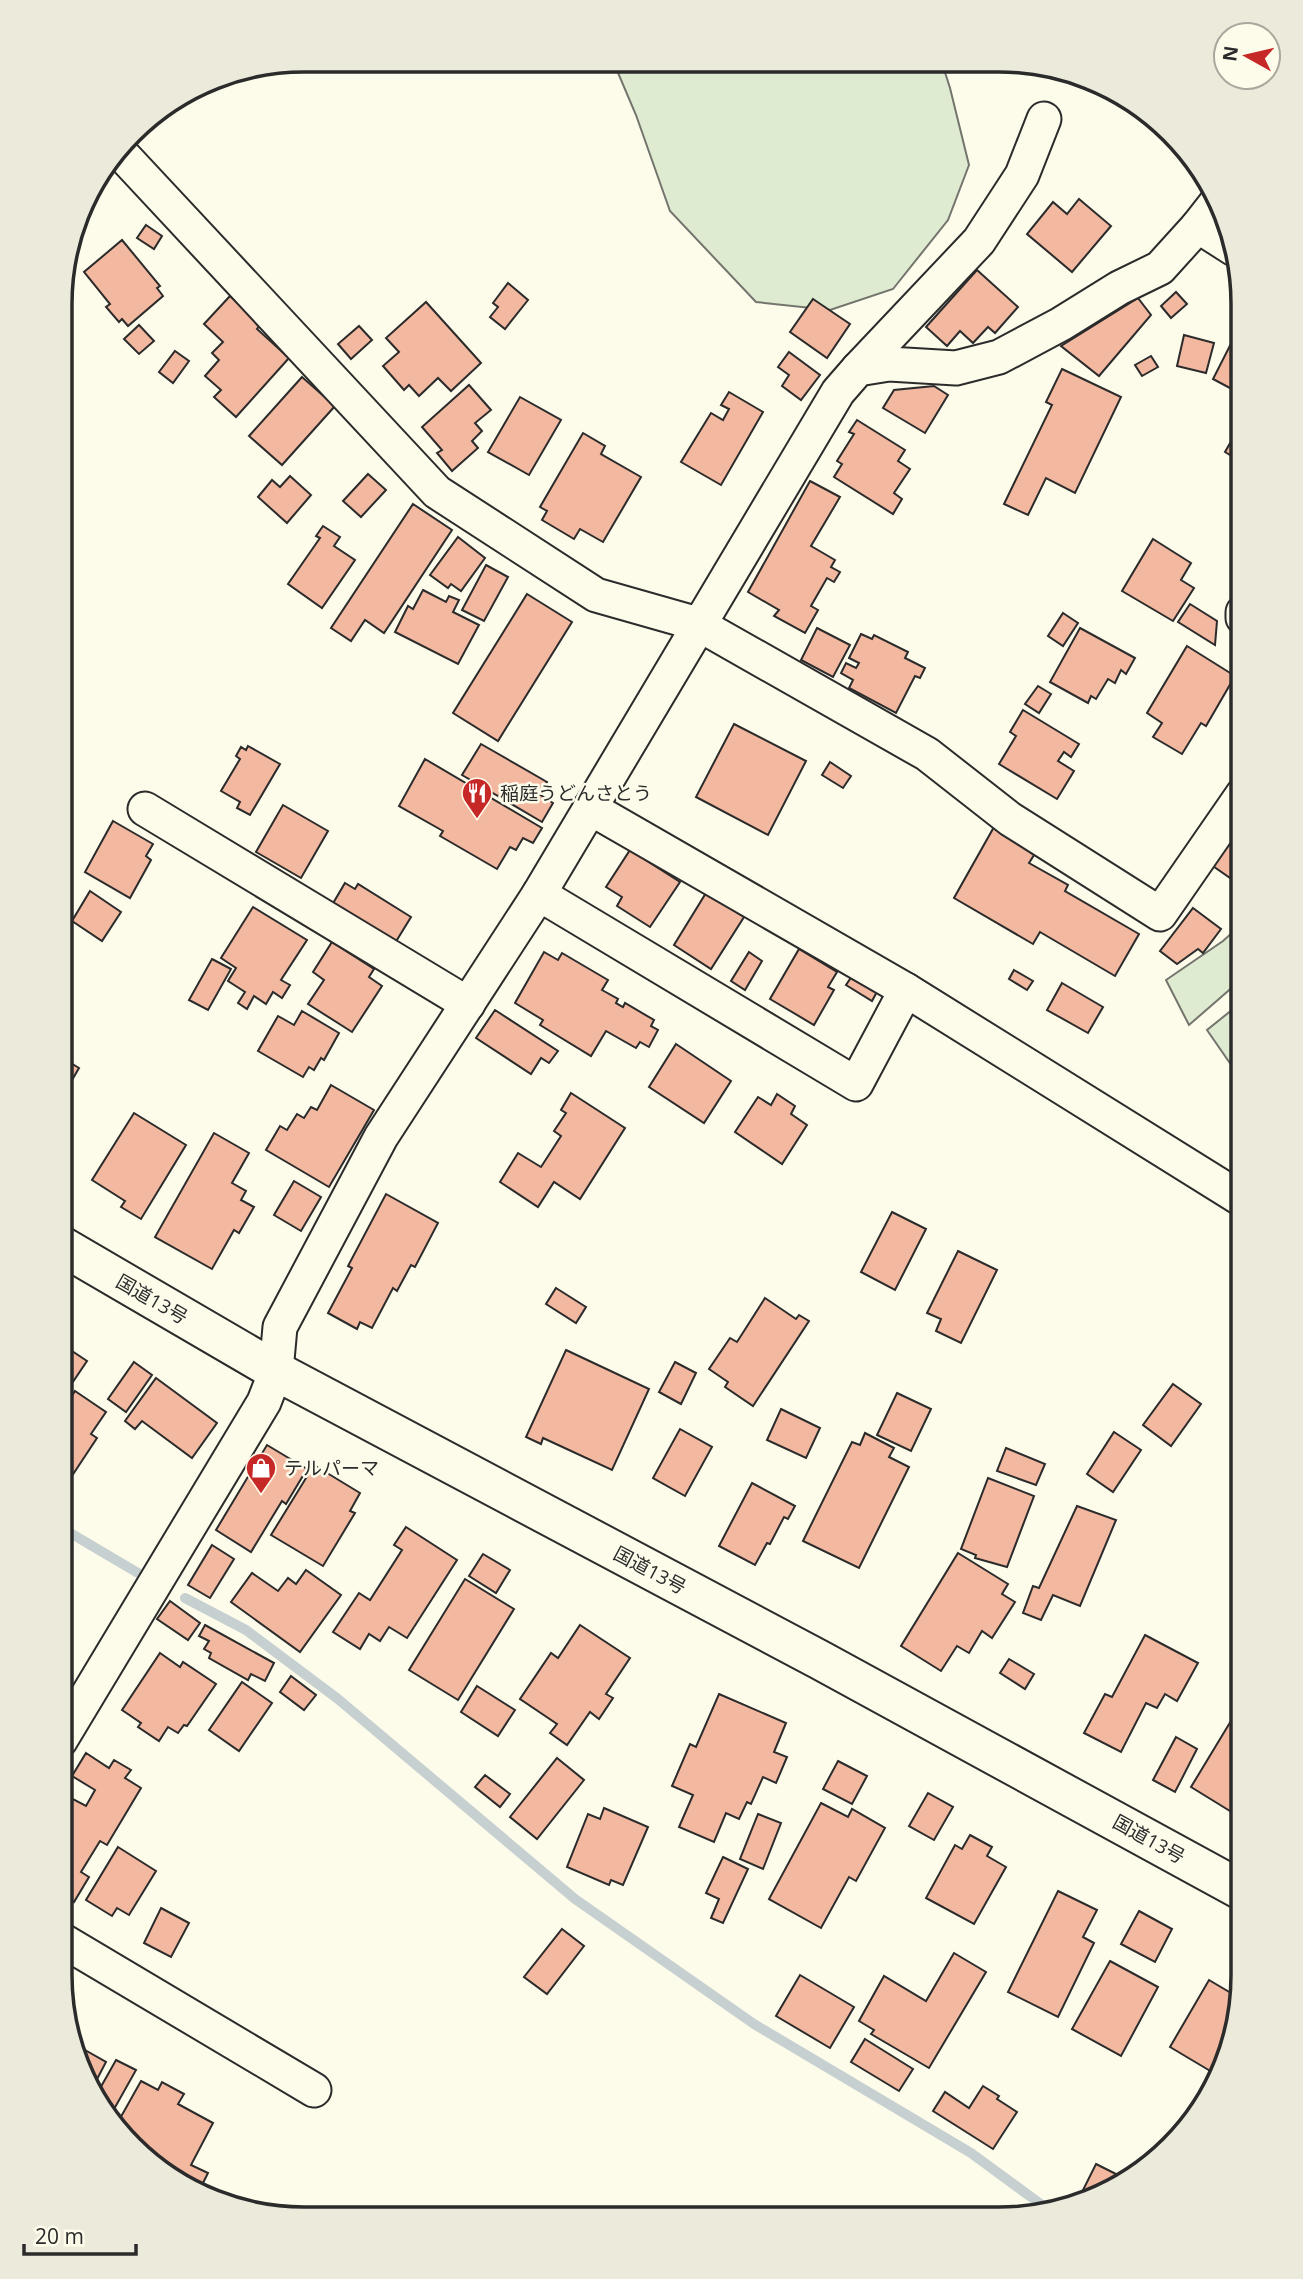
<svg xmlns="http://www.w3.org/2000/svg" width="1303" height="2279" font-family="'Open Sans','Noto Sans JP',sans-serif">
<rect width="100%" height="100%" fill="#fdfbea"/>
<g fill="#deebd1" stroke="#74746e" stroke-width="2">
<path d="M613,61L942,63L950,88L969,165L948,220L893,289L830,310L756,302L670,211L636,115Z"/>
<path d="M1243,923V978L1189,1025L1166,980L1223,941Z"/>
<path d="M1243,1001V1082L1207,1030Z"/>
</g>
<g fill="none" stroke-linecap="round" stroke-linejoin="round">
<g stroke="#c7d0d0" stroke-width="10">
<path d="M60,1527L138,1573"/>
<path d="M185,1598L246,1630L338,1699L575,1899L754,2024L971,2153L1050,2211"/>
</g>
</g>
<g fill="#f2b8a0" stroke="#2b2b2b" stroke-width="2">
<path d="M1079,199L1111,226L1072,272L1027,234L1053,202L1067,214Z"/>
<path d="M146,225L162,236L154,249L137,238Z"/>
<path d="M122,240L160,286L157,288L163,296L128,326L122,319L119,322L106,307L110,304L84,272Z"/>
<path d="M977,270L1018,307L995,333L988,327L973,343L960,331L947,346L926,327Z"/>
<path d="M62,280L69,289L62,296Z"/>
<path d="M508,283L528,300L505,329L490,317L498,307L493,303Z"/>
<path d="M1176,292L1187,304L1171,318L1161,306Z"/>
<path d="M230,296L261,324L257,329L289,358L236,417L214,397L221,390L205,376L219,360L212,353L223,342L204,324Z"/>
<path d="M1138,298L1151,315L1099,376L1061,346Z"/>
<path d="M813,299L850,324L827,358L790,332Z"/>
<path d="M426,302L481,363L451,391L438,378L419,396L409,385L404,390L383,366L399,352L386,338Z"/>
<path d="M1243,320V395L1213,379Z"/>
<path d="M139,325L154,341L139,354L124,339Z"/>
<path d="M359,326L372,340L351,359L338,344Z"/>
<path d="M1184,335L1214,343L1206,373L1177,366Z"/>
<path d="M175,351L189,361L173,383L159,372Z"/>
<path d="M789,352L820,375L801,400L782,386L789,375L778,367Z"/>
<path d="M1151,356L1158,367L1142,376L1135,365Z"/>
<path d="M1062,369L1121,397L1075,493L1046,478L1028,515L1004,504L1052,405L1046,402Z"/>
<path d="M302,377L335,406L282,465L249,436Z"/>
<path d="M469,385L491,410L475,423L482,431L472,441L478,448L452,471L437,453L442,450L422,427Z"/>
<path d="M934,386L948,395L925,433L883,408L894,390Z"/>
<path d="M729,392L763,412L721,485L681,462L711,413L723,420L729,409L721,405Z"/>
<path d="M520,397L561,420L529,475L488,452Z"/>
<path d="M857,420L905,450L898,461L910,469L894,493L902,499L893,514L834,477L842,464L837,461L854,434L849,432Z"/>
<path d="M1241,424L1243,425V491L1231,483L1243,463L1225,452Z"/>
<path d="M583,433L605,446L601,454L641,477L603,542L580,529L574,539L542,520L547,511L540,507Z"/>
<path d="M368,474L386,490L361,517L343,501Z"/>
<path d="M290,476L311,495L287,523L258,497L272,480L280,487Z"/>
<path d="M810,481L840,497L811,546L835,560L831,567L840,572L834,582L827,578L811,606L818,610L805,633L774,616L779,610L748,592Z"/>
<path d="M413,504L452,530L384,633L365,620L351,641L331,628Z"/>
<path d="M323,526L340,537L334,546L355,560L322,608L288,584L320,538L316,536Z"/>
<path d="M458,537L485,558L461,591L451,584L448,588L430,575Z"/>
<path d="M1153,539L1191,563L1181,580L1194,588L1173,621L1122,591Z"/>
<path d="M486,565L508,577L484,621L462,610Z"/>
<path d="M423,590L446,602L449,596L459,600L453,612L479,625L458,664L395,632L408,606L413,609Z"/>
<path d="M527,594L572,622L498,741L453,713Z"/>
<path d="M1190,604L1217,621L1215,645L1178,622Z"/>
<path d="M1063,613L1078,623L1063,646L1048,636Z"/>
<path d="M817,628L850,645L833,677L801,660Z"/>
<path d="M1080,628L1135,658L1126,674L1121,670L1115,683L1108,679L1096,699L1091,696L1088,703L1050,682Z"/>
<path d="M861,634L872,639L874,635L908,652L905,658L925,668L920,678L915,676L896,713L849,688L853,680L841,673L846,663L856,668L859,663L849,658Z"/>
<path d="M1187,646L1235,676L1206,726L1201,723L1182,754L1153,737L1162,723L1147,713Z"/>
<path d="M1038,686L1051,694L1039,713L1025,704Z"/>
<path d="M1023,710L1079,744L1071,757L1064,752L1058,761L1074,771L1057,799L999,764L1016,736L1010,732Z"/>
<path d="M734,724L806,761L768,835L696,797Z"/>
<path d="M481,744L547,782L539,794L553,803L542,822L462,775Z"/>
<path d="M248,746L280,764L250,815L237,808L240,802L221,791L240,759L236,756L241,747L246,750Z"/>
<path d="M425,759L542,828L533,843L523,838L516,850L510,847L497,869L440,836L443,831L399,806Z"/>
<path d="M830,762L851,776L843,788L822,775Z"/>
<path d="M283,805L328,831L301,878L256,852Z"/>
<path d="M1243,814V887L1210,864Z"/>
<path d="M113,821L153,844L146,856L151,860L130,898L85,872Z"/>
<path d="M994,827L1036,852L1029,863L1068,885L1065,891L1139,934L1115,976L1040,932L1033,944L954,898Z"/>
<path d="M630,850L680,882L650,927L617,906L622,897L606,887Z"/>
<path d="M345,883L355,889L358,884L411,917L392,948L332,905Z"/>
<path d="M90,891L121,912L102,941L72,921Z"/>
<path d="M706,893L744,917L711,969L674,945Z"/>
<path d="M253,907L307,940L281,980L290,985L282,998L273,992L266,1004L254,996L247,1009L238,1003L245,992L228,981L236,968L221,958Z"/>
<path d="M1193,908L1221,929L1203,953L1198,949L1177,964L1160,951Z"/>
<path d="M332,942L374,969L369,977L382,986L352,1032L308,1004L324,980L313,972Z"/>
<path d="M799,949L837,972L828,987L834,990L814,1025L770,999Z"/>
<path d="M544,952L558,960L562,953L608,980L602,990L618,999L616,1003L623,1007L625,1003L654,1020L651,1026L658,1030L649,1047L640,1042L636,1048L606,1031L591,1056L540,1025L543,1020L515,1003Z"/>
<path d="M749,952L762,961L745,990L731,981Z"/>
<path d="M212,959L231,969L208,1010L189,1000Z"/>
<path d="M1014,970L1033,981L1027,990L1009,979Z"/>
<path d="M854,973L879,988L872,1001L846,985Z"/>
<path d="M1062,983L1103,1007L1088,1033L1047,1010Z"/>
<path d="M495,1010L558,1051L549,1063L541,1058L531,1074L476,1038Z"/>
<path d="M302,1011L339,1033L324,1060L321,1058L314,1070L309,1067L303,1077L258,1051L278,1016L294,1025Z"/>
<path d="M676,1044L731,1081L704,1123L649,1087Z"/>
<path d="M61,1057L79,1068L61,1099Z"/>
<path d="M331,1085L374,1110L329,1187L266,1150L280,1126L287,1130L297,1114L304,1118L311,1107L317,1110Z"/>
<path d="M571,1093L625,1128L580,1199L554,1182L538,1207L500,1182L518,1153L541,1167L561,1136L554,1131L566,1113L561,1110Z"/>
<path d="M777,1094L795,1106L791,1114L807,1125L782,1164L735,1132L758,1097L771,1105Z"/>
<path d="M134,1113L186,1145L141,1219L121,1207L125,1201L92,1180Z"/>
<path d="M214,1133L249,1153L232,1183L246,1191L241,1200L254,1207L239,1233L234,1230L212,1269L155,1237Z"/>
<path d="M294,1181L321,1197L301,1231L274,1215Z"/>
<path d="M386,1194L438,1223L415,1267L411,1265L397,1291L393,1288L372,1328L360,1322L357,1329L328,1313L352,1268L348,1266Z"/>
<path d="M892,1212L926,1229L895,1290L861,1272Z"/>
<path d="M958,1251L997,1270L961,1343L936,1331L941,1319L927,1313Z"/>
<path d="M556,1288L586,1307L576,1323L546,1304Z"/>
<path d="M765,1298L796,1319L799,1315L809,1321L753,1406L725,1387L728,1382L709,1369L730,1338L737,1342Z"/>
<path d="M60,1343L87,1361L60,1401Z"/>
<path d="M566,1350L649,1389L612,1470L543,1438L541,1444L526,1437Z"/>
<path d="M134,1362L152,1375L126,1412L108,1399Z"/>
<path d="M675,1362L696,1373L681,1404L659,1392Z"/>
<path d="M156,1378L217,1423L192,1458L142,1421L135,1429L125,1421Z"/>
<path d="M1173,1384L1201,1404L1171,1446L1143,1425Z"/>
<path d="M75,1391L106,1412L91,1434L97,1438L60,1494V1414Z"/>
<path d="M897,1393L931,1409L911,1451L877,1435Z"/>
<path d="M781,1409L820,1428L806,1458L767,1440Z"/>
<path d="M680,1429L712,1447L685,1496L653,1478Z"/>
<path d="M1114,1432L1141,1450L1113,1492L1087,1474Z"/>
<path d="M865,1433L894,1448L889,1457L909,1467L859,1568L803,1541L852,1442L860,1445Z"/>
<path d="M267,1445L307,1469L286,1504L282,1501L251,1552L216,1530Z"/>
<path d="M1006,1448L1045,1464L1036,1485L997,1471Z"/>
<path d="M314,1465L360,1493L350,1511L355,1513L323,1566L271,1535Z"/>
<path d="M988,1478L1034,1496L1007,1567L975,1558L976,1555L961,1549Z"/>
<path d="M752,1483L795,1506L788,1519L784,1517L770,1544L767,1543L755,1565L719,1546Z"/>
<path d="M1077,1506L1116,1520L1080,1606L1053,1595L1041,1620L1023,1613L1033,1586L1039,1588Z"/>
<path d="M406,1527L457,1560L407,1638L389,1627L380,1641L369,1634L360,1649L333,1632L359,1593L370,1600L402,1550L394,1545Z"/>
<path d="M212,1545L234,1559L210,1598L188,1585Z"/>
<path d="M958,1553L1008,1584L1002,1594L1015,1602L992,1638L982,1631L969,1653L957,1646L941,1671L901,1646Z"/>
<path d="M483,1554L510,1570L496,1593L469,1576Z"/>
<path d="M306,1570L341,1595L300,1652L231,1602L252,1573L278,1591L288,1578L296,1584Z"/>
<path d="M465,1579L514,1609L458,1700L409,1670Z"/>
<path d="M170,1601L200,1623L188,1640L157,1619Z"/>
<path d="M205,1625L274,1663L265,1681L251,1674L248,1680L209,1658L211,1653L204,1649L209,1641L199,1636Z"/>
<path d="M580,1625L630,1658L606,1694L613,1698L599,1719L590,1712L567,1745L550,1733L557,1724L520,1699L551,1653L558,1658Z"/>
<path d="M1145,1635L1198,1663L1177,1701L1165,1694L1157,1708L1146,1703L1121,1752L1084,1733L1105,1694L1112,1697Z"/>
<path d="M160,1653L180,1667L183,1662L216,1684L187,1726L184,1725L178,1733L168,1727L159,1741L138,1727L141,1723L122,1710Z"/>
<path d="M1009,1659L1034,1674L1025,1689L1000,1673Z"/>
<path d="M291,1676L316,1695L304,1710L280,1692Z"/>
<path d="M242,1682L272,1703L239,1751L209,1730Z"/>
<path d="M477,1686L515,1710L498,1736L461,1712Z"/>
<path d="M719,1694L786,1723L774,1752L787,1757L776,1783L763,1777L751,1804L747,1802L739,1819L726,1813L714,1842L679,1827L693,1795L672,1786L690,1744L696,1747Z"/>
<path d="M1243,1701V1819L1191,1787Z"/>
<path d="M1176,1737L1197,1749L1175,1792L1153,1780Z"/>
<path d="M86,1753L109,1768L114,1760L131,1770L125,1778L141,1788L107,1845L100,1841L81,1872L89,1877L74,1902L60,1893V1822L73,1799L86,1806L95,1790L72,1776Z"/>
<path d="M557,1758L584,1780L537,1839L510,1817Z"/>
<path d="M838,1761L867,1776L852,1804L823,1789Z"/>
<path d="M485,1775L510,1794L500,1807L475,1787Z"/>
<path d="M928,1793L953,1807L934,1840L909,1826Z"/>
<path d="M821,1803L848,1817L852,1809L885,1828L856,1881L849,1877L821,1928L769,1899Z"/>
<path d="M604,1808L648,1827L623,1885L611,1880L609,1885L567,1867L588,1814L600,1819Z"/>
<path d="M758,1814L781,1823L763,1869L740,1859Z"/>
<path d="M970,1835L992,1847L987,1856L1006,1867L974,1924L926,1898L955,1845L962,1849Z"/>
<path d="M118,1847L156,1871L129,1915L117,1908L112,1916L86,1900Z"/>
<path d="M723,1857L748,1869L723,1923L711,1918L719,1899L706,1893Z"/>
<path d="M1058,1891L1097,1910L1083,1937L1094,1943L1058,2017L1008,1992Z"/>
<path d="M161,1908L189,1923L171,1957L144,1943Z"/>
<path d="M1139,1911L1172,1929L1155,1962L1121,1944Z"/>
<path d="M562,1929L584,1946L547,1994L524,1977Z"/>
<path d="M954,1953L986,1972L929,2068L871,2034L874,2030L859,2021L884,1976L926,2001Z"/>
<path d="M1110,1961L1158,1987L1121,2056L1072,2029Z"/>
<path d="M800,1975L854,2007L830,2048L776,2016Z"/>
<path d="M1209,1980L1241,1999L1228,2057L1217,2075L1170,2047Z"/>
<path d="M865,2039L913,2069L899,2091L851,2062Z"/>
<path d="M85,2050L106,2062L95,2083L90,2080L78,2062Z"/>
<path d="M116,2060L136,2070L113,2111L98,2092Z"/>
<path d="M141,2081L158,2090L162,2082L184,2094L178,2104L213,2123L191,2165L208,2173L198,2193L143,2159L125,2133L127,2130L118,2122Z"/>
<path d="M983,2086L999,2096L997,2099L1017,2112L993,2149L933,2111L945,2092L969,2108Z"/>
<path d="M1096,2164L1130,2181L1087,2202L1079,2198Z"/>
</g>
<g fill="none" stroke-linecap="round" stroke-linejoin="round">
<g stroke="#2b2b2b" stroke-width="37">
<g id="street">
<path d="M119,151L437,492L596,595L698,624L927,754L1010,819L1160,914L1243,794"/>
<path d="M1198,226L1234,249"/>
<path d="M858,369L979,241L1022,175L1044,119"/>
<path d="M1243,618V612"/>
<path d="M590,808L906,990L1243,1200"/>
<path d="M145,809L468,1004"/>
<path d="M539,894L856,1084L906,990"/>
<path d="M60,1741L264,1402L276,1371L280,1327L381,1137L539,894L838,392L858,369L889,364L956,368L999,357L1061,324L1119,288L1160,268L1198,226L1216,203"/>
<path d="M60,1939L314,2090"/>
</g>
</g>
<g stroke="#2b2b2b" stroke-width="42">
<path id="highway" d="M60,1245L276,1371L820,1660L1243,1891"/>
</g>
<use href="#street" stroke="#fdfbea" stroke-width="33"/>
<use href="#highway" stroke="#fdfbea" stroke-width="38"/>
</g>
<defs>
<g id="restaurant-pin" transform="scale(1.575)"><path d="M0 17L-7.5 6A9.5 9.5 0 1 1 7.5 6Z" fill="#c62828" stroke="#fdfbea"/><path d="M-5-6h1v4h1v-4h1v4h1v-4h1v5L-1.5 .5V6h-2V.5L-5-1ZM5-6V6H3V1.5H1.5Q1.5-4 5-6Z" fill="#fff"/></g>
<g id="shop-pin" transform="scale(1.575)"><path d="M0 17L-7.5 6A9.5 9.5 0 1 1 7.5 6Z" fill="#c62828" stroke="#fdfbea"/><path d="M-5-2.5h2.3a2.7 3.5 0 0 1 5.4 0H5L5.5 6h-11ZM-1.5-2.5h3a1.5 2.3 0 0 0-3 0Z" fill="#fff"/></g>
</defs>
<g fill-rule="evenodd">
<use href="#restaurant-pin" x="477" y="793"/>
<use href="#shop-pin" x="261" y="1468"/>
</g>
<g text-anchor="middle" stroke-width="5" stroke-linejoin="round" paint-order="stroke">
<g font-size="19" fill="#2b2b2b" stroke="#fdfbea" text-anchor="start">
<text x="500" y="800">稲庭うどんさとう</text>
<text x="284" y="1475">テルパーマ</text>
</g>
<g font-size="19" fill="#2b2b2b" stroke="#fdfbea">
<text transform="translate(152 1299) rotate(30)" y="7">国道13号</text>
<text transform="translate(650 1570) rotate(28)" y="7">国道13号</text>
<text transform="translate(1149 1839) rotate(29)" y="7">国道13号</text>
</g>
</g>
<path d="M0 0H1303V2279H0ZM304 72H999A232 232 0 0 1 1231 304V1975A232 232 0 0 1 999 2207H304A232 232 0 0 1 72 1975V304A232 232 0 0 1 304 72Z" fill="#eceadb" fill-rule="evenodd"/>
<path fill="none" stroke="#2b2b2b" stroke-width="3.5" d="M304 72H999A232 232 0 0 1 1231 304V1975A232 232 0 0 1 999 2207H304A232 232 0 0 1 72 1975V304A232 232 0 0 1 304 72Z"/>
<g transform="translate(1247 56) rotate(278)"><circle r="33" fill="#fdfbea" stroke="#a9a89e" stroke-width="2"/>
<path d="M0-5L12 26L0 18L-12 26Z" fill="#c62828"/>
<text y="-10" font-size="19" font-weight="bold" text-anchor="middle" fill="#2b2b2b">N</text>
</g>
<path d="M24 2244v10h112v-10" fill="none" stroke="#2b2b2b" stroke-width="3.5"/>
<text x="35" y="2244" font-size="21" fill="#2b2b2b" stroke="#fdfbea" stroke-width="5" paint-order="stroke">20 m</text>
</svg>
